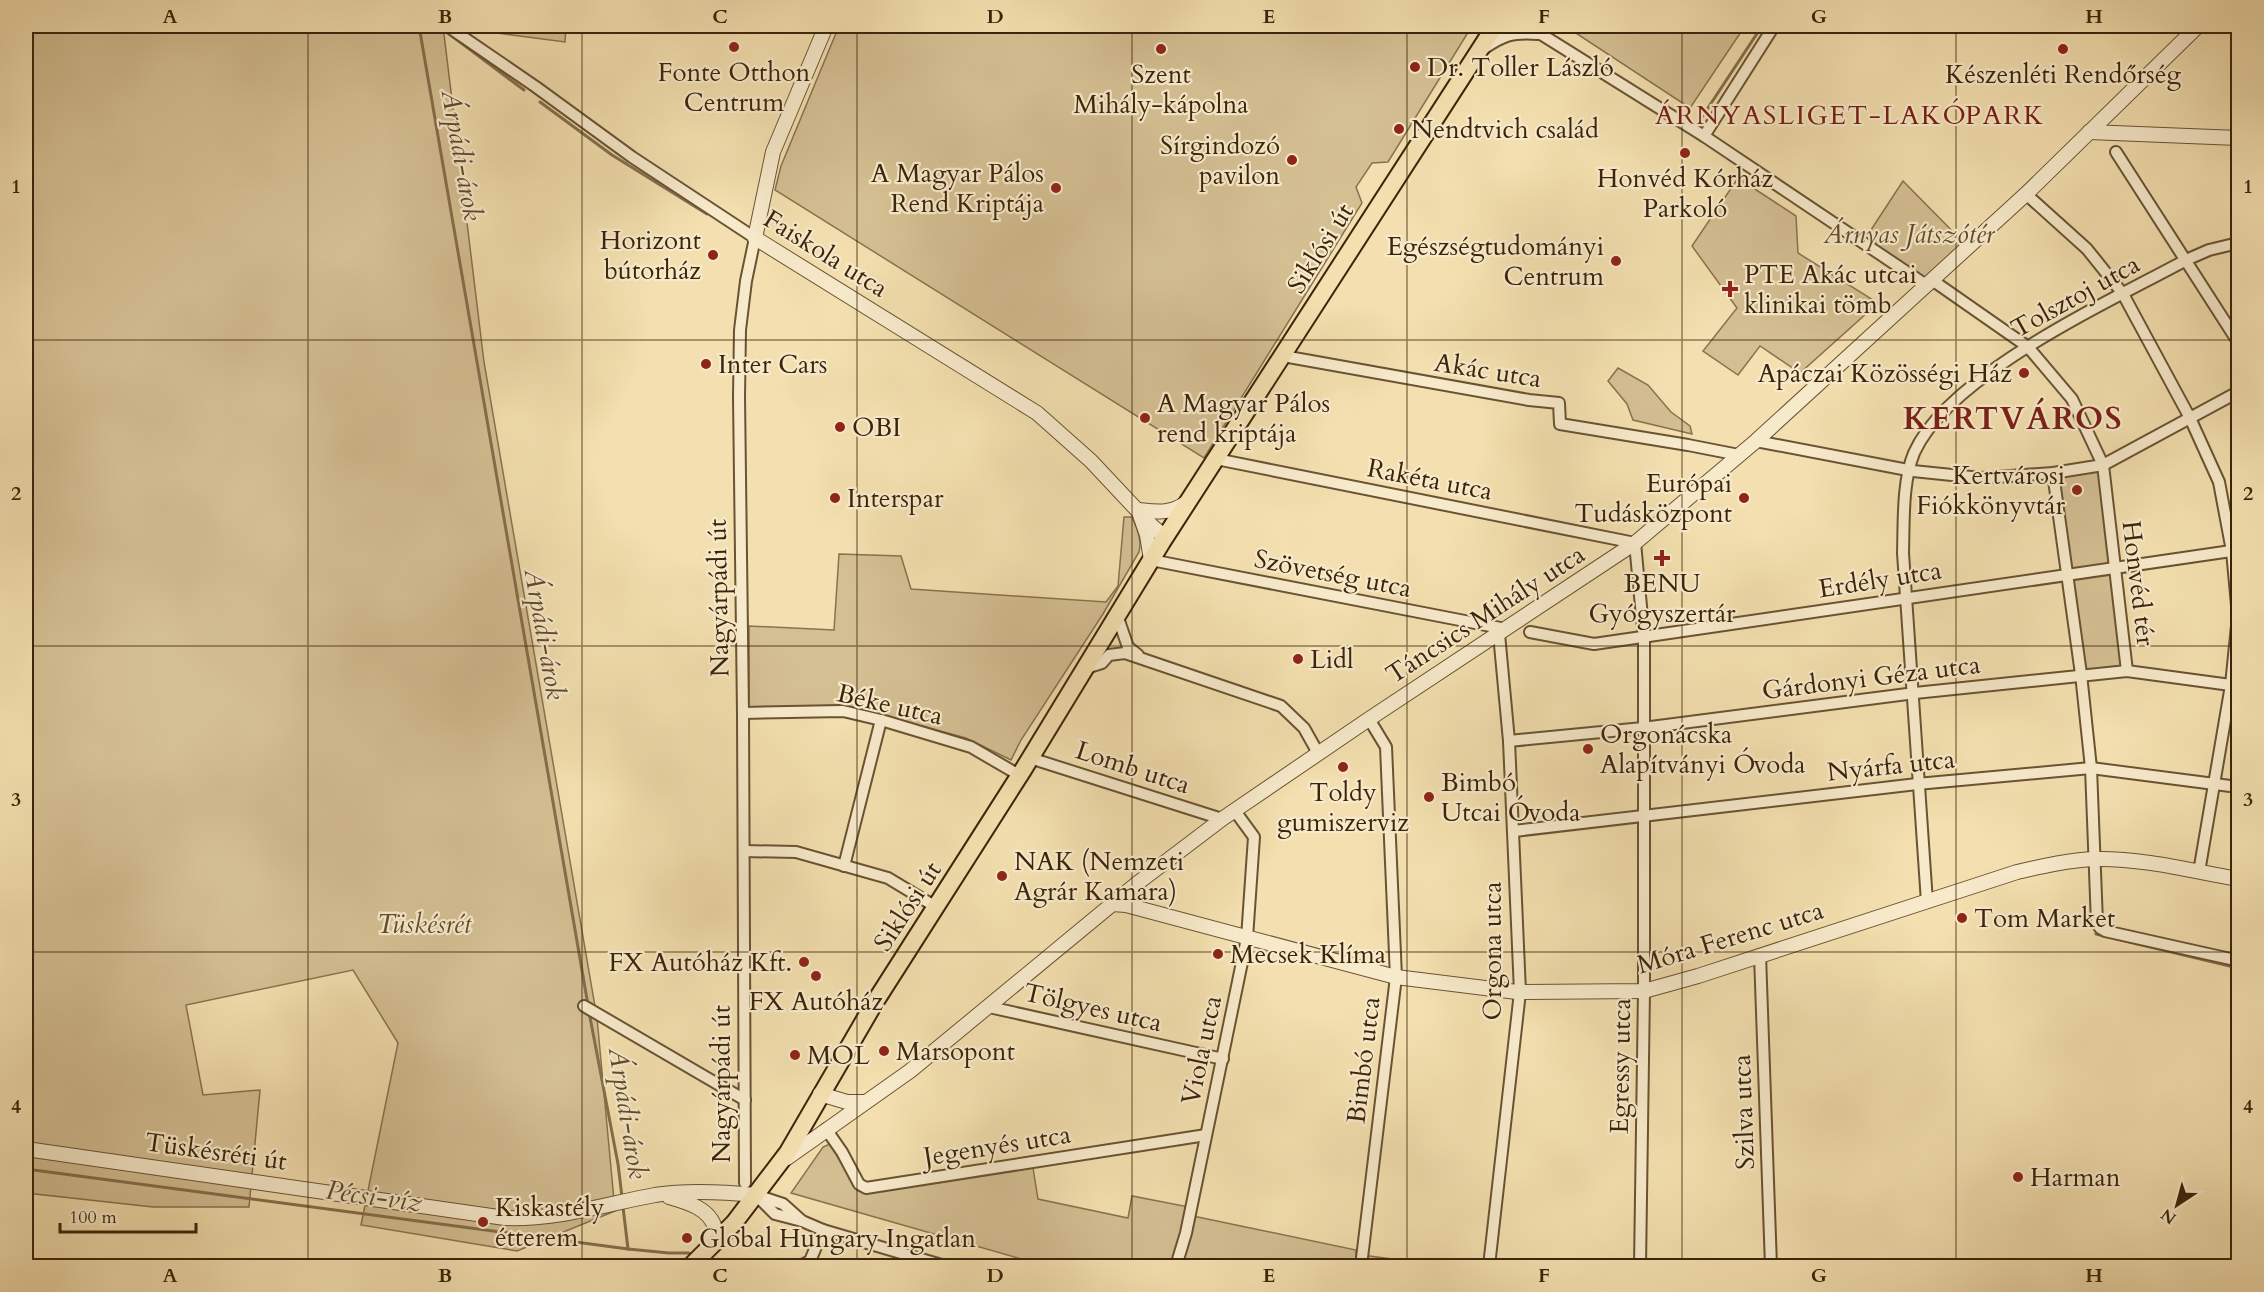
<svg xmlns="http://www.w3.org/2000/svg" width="2264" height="1292" font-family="Cardo,serif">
<rect width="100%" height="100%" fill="#f3dfaf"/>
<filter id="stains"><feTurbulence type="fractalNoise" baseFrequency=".00333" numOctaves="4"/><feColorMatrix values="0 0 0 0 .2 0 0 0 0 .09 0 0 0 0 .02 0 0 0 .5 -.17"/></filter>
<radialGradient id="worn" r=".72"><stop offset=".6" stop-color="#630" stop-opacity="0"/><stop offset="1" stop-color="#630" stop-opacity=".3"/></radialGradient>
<g fill="#d4bf93" stroke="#88724e" stroke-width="1.5">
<path d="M26,26H566L565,42L443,26L484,362L597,1018L615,1211L517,1251L361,1225L398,1043L353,970L186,1005L203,1095L260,1090L249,1207H153L26,1193Z"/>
<path d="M839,26H1472L1388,162L1372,163L1356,187L1362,203L1204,458L775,190L781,166Z"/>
<path d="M1565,26H1692L1696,28L1698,26H1745L1690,108Z"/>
<path d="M1738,178L1796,216L1798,253L1878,303L1800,373L1760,346L1738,375L1703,351L1737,308L1692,246Z"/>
<path d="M1903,181L1968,247L1926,285L1863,242Z"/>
<path d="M1618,368L1648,385L1671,412L1690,426L1692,434L1633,420L1627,404L1608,381Z"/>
<path d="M2103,465L2127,671L2081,674L2053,473Z"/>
<path d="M1124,517H1132C1137,529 1142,539 1139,552L1103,614L1021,740L1011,760L966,738L844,705L749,708V626L834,630L839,554L901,556L911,589L1106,602L1118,586Z"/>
<path d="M830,1144L858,1191H875L1033,1168L1038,1199L1128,1218L1132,1196L1189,1207L1172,1266H1046L791,1193L823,1147Z"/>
<path d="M1193,1216L1356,1250V1266H1180Z"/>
<path d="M1362,1255L1437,1265V1266H1361Z"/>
</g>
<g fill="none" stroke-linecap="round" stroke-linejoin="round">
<g stroke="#846e4b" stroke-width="3">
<path d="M419,26L588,1005"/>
<path d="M452,36L524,90"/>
<path d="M540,102L612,155L707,214"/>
<path d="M1702,117L1762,26"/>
<path d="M2096,934L2238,968"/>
<path d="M589,1012L618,1164L622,1197"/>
<path d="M26,1169L628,1249L669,1253H688L693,1255"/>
<path d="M623,1207L628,1249"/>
<path d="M704,1261L714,1266"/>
</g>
<g stroke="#695333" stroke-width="14">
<g id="minor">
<path d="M447,26L536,87L632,157L755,238L746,281L740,330L739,397L743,713L745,1183"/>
<path d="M1528,26L1704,136L1926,285"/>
<path d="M1483,49C1504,35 1512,32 1538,34"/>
<path d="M1704,136L1774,26"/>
<path d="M2116,152L2238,342"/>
<path d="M2026,194L2087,249L2123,294L2190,418L2219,482L2232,551L2238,616L2231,685L2199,872"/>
<path d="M1932,280L2028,347L2072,399L2103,465L2127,671"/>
<path d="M1283,356L1529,400L1559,403L1560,424L1688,445L1739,455"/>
<path d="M1756,441L1913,471L1981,478L2053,473L2103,465L2238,392"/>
<path d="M1216,459L1635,543L1644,638V991L1640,1266"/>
<path d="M2053,473L2081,674L2091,768L2097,923L2100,928L2105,931L2235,960L2238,955"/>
<path d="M1151,560L1506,629"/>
<path d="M1117,615L1128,647L1138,655"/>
<path d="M1530,632L1594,644L2238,550"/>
<path d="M1086,668L1102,663L1109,655L1125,653L1281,706L1304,728L1318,753"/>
<path d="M743,713L843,711L881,720L971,747L1019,775"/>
<path d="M1509,741L1643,728L1915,693L2127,671L2238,686"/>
<path d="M1030,758L1222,819"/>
<path d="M1514,831L1917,784L2091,768L2238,787"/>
<path d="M744,851L796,852L888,878L936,907"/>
<path d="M844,866L881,720"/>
<path d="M1927,902L1903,553C1904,523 1902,482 1914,453C1949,374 2111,301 2186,260L2209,250L2238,243"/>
<path d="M1760,955L1771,1266"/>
<path d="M584,1006L745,1100"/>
<path d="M989,1007L1223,1059"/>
<path d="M826,1129L842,1152L859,1184L866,1188L1206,1135"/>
<path d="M756,1195L783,1204L802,1221L823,1230L945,1266"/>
<path d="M759,1198L775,1214L802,1221"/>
<path d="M800,1266L810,1261L823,1230"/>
<path d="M1176,1266L1186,1233L1247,938L1254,837L1235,811"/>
<path d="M1361,1266L1396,977L1386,747L1369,719"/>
<path d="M1489,1266L1520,992L1509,741L1499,634"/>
</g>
</g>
<g stroke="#695333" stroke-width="16">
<g id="tertiary">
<path d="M826,26L773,152L755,238L1037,413L1091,461L1153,527L1165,537"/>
<path d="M2089,132L2238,138"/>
<path d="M1139,510C1158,512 1172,514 1187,502"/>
<path d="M1140,515L1147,535L1151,560"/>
<path d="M1112,904L1126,905L1396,977L1517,992L1644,991L1698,976L2017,872C2043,866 2069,860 2095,859C2143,858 2192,871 2238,879"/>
<path d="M820,1094L847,1102H864"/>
<path d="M26,1149L505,1218C556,1220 606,1204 655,1195C688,1190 724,1192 756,1195"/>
<path d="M787,1158L910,1071L1139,882L1222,819L1369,719L1635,543L1756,441L2026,194L2198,26"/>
<path d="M669,1197C687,1202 711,1209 715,1229L710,1246"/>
</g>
</g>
<g stroke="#3b240a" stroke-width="20">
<path id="primary" d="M691,1266L734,1223L788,1152L875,1002L1023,770L1162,542L1495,26"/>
</g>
<use href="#minor" stroke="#f7eacb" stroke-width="10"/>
<use href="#tertiary" stroke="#f7eacb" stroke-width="14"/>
<use href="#primary" stroke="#f3dfaf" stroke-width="16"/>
</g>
<path fill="none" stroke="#3b240a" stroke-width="1.5" stroke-opacity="0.55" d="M308,26V1266M582,26V1266M857,26V1266M1132,26V1266M1407,26V1266M1682,26V1266M1956,26V1266M26,340H2238M26,646H2238M26,952H2238"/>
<g fill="#8f2418" stroke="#f7eacb" stroke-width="2">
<circle cx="734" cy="47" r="6"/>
<circle cx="1161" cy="49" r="6"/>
<circle cx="2063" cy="49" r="6"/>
<circle cx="1415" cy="67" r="6"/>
<circle cx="1399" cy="129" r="6"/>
<circle cx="1685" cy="153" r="6"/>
<circle cx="1292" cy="160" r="6"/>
<circle cx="1056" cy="188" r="6"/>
<circle cx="713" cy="255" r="6"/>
<circle cx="1616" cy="261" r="6"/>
<path d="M1727 280h6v6h6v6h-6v6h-6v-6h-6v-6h6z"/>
<circle cx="706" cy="364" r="6"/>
<circle cx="2024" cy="373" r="6"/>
<circle cx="1145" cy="418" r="6"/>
<circle cx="840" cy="427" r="6"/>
<circle cx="2077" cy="490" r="6"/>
<circle cx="835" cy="498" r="6"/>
<circle cx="1744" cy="498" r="6"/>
<path d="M1659 549h6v6h6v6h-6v6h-6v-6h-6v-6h6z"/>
<circle cx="1298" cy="659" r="6"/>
<circle cx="1588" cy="749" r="6"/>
<circle cx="1343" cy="767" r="6"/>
<circle cx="1429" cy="797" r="6"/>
<circle cx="1002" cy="876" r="6"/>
<circle cx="1962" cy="918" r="6"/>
<circle cx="1218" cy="954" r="6"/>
<circle cx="804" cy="962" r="6"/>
<circle cx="816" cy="976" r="6"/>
<circle cx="884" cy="1051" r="6"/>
<circle cx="795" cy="1055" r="6"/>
<circle cx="2018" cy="1177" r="6"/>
<circle cx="483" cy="1222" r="6"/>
<circle cx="687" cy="1238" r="6"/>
</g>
<g text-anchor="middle" stroke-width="4.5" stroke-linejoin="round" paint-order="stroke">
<g font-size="26" fill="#3b240a" stroke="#f7eacb" text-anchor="start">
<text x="1427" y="76">Dr. Toller László</text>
<text x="734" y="81" text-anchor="middle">Fonte Otthon<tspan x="734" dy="30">Centrum</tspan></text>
<text x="1161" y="83" text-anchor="middle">Szent<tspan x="1161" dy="30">Mihály-kápolna</tspan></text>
<text x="2063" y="83" text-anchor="middle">Készenléti Rendőrség</text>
<text x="1411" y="138">Nendtvich család</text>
<text x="1280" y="154" text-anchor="end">Sírgindozó<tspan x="1280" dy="30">pavilon</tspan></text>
<text x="1044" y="182" text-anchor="end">A Magyar Pálos<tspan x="1044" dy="30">Rend Kriptája</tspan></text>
<text x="1685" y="187" text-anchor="middle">Honvéd Kórház<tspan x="1685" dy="30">Parkoló</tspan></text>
<text x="701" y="249" text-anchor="end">Horizont<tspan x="701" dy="30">bútorház</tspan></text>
<text x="1604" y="255" text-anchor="end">Egészségtudományi<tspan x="1604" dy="30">Centrum</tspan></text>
<text x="1744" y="283">PTE Akác utcai<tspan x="1744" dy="30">klinikai tömb</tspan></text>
<text x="718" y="373">Inter Cars</text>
<text x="2012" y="382" text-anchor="end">Apáczai Közösségi Ház</text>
<text x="1157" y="412">A Magyar Pálos<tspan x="1157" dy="30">rend kriptája</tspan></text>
<text x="852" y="436">OBI</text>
<text x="2065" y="484" text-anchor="end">Kertvárosi<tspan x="2065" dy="30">Fiókkönyvtár</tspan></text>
<text x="1732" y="492" text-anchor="end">Európai<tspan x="1732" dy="30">Tudásközpont</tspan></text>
<text x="847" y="507">Interspar</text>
<text x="1662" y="592" text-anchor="middle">BENU<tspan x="1662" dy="30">Gyógyszertár</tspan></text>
<text x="1310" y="668">Lidl</text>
<text x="1600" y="743">Orgonácska<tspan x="1600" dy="30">Alapítványi Óvoda</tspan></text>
<text x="1441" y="791">Bimbó<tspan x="1441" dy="30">Utcai Óvoda</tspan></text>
<text x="1343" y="801" text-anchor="middle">Toldy<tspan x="1343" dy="30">gumiszerviz</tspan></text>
<text x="1014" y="870">NAK (Nemzeti<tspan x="1014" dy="30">Agrár Kamara)</tspan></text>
<text x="1974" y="927">Tom Market</text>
<text x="1230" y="963">Mecsek Klíma</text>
<text x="792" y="971" text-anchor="end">FX Autóház Kft.</text>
<text x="816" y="1010" text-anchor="middle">FX Autóház</text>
<text x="896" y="1060">Marsopont</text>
<text x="807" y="1064">MOL</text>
<text x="2030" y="1186">Harman</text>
<text x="495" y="1216">Kiskastély<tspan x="495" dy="30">étterem</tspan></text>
<text x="699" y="1247">Global Hungary Ingatlan</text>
</g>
<g font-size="26" font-style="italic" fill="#614b2c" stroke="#f7eacb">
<text x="1909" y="243">Árnyas Játszótér</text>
<text x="424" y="933">Tüskésrét</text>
</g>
<g font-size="26" fill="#3b240a" stroke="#f7eacb">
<text transform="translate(1320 248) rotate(-58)" y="9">Siklósi út</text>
<text transform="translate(826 253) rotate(32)" y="9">Faiskola utca</text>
<text transform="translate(2075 296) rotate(-29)" y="9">Tolsztoj utca</text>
<text transform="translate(1488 370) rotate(9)" y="9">Akác utca</text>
<text transform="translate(1430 479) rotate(11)" y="9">Rakéta utca</text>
<text transform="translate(1333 573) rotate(11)" y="9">Szövetség utca</text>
<text transform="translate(1880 579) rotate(-9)" y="9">Erdély utca</text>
<text transform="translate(2139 583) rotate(83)" y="9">Honvéd tér</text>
<text transform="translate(718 598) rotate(-91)" y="9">Nagyárpádi út</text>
<text transform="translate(1485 614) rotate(-33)" y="9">Táncsics Mihály utca</text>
<text transform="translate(1871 677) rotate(-7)" y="9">Gárdonyi Géza utca</text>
<text transform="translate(890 704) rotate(13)" y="9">Béke utca</text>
<text transform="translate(1891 765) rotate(-6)" y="9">Nyárfa utca</text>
<text transform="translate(1133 767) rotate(18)" y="9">Lomb utca</text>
<text transform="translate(907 906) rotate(-57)" y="9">Siklósi út</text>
<text transform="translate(1730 937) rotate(-17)" y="9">Móra Ferenc utca</text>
<text transform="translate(1492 951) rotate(-90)" y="9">Orgona utca</text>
<text transform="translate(1093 1007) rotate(13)" y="9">Tölgyes utca</text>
<text transform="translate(1201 1050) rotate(-78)" y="9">Viola utca</text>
<text transform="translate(1363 1060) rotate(-83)" y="9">Bimbó utca</text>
<text transform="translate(1620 1066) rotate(-89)" y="9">Egressy utca</text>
<text transform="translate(721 1084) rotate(-90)" y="9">Nagyárpádi út</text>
<text transform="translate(1743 1112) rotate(-92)" y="9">Szilva utca</text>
<text transform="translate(997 1145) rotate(-9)" y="9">Jegenyés utca</text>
<text transform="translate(216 1151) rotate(8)" y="9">Tüskésréti út</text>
</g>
<g font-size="27" letter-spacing="1.5" fill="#7a1f14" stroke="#f7eacb">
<text x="1850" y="124">ÁRNYASLIGET-LAKÓPARK</text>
</g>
<g font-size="27" font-style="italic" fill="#5f492b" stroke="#f7eacb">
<text transform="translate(462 155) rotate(80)" y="9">Árpádi-árok</text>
<text transform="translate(545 634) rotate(80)" y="9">Árpádi-árok</text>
<text transform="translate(628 1113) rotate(81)" y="9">Árpádi-árok</text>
<text transform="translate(374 1196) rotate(8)" y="9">Pécsi-víz</text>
</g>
<g font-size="32" font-weight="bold" letter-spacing="1.5" fill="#7a1f14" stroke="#f7eacb">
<text x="2013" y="429">KERTVÁROS</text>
</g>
</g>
<rect width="2264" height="1292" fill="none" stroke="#f3dfaf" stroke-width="66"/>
<g transform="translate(2177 1205) rotate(216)" stroke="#f7eacb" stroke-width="4.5" paint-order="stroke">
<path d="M0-4.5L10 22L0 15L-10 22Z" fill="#3b240a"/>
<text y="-9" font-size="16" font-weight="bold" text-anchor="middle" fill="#3b240a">N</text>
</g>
<path d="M60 1223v9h136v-9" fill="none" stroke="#3b240a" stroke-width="3"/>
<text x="69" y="1223" font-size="18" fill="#3b240a" stroke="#f7eacb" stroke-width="4.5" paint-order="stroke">100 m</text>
<rect x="33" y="33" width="2198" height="1226" fill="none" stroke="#3b240a" stroke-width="2"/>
<g font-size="20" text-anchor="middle" font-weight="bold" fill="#3b240a">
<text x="170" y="23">A</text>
<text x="445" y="23">B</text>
<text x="720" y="23">C</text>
<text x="995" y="23">D</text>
<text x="1269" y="23">E</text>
<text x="1544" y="23">F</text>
<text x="1819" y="23">G</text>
<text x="2094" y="23">H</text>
<text x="16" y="193">1</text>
<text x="2248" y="193">1</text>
<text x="16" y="500">2</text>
<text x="2248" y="500">2</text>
<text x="16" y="806">3</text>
<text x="2248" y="806">3</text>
<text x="16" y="1113">4</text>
<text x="2248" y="1113">4</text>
<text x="170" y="1282">A</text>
<text x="445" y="1282">B</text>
<text x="720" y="1282">C</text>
<text x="995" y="1282">D</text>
<text x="1269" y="1282">E</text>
<text x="1544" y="1282">F</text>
<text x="1819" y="1282">G</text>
<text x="2094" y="1282">H</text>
</g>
<rect width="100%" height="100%" filter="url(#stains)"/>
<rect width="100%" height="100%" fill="url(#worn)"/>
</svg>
